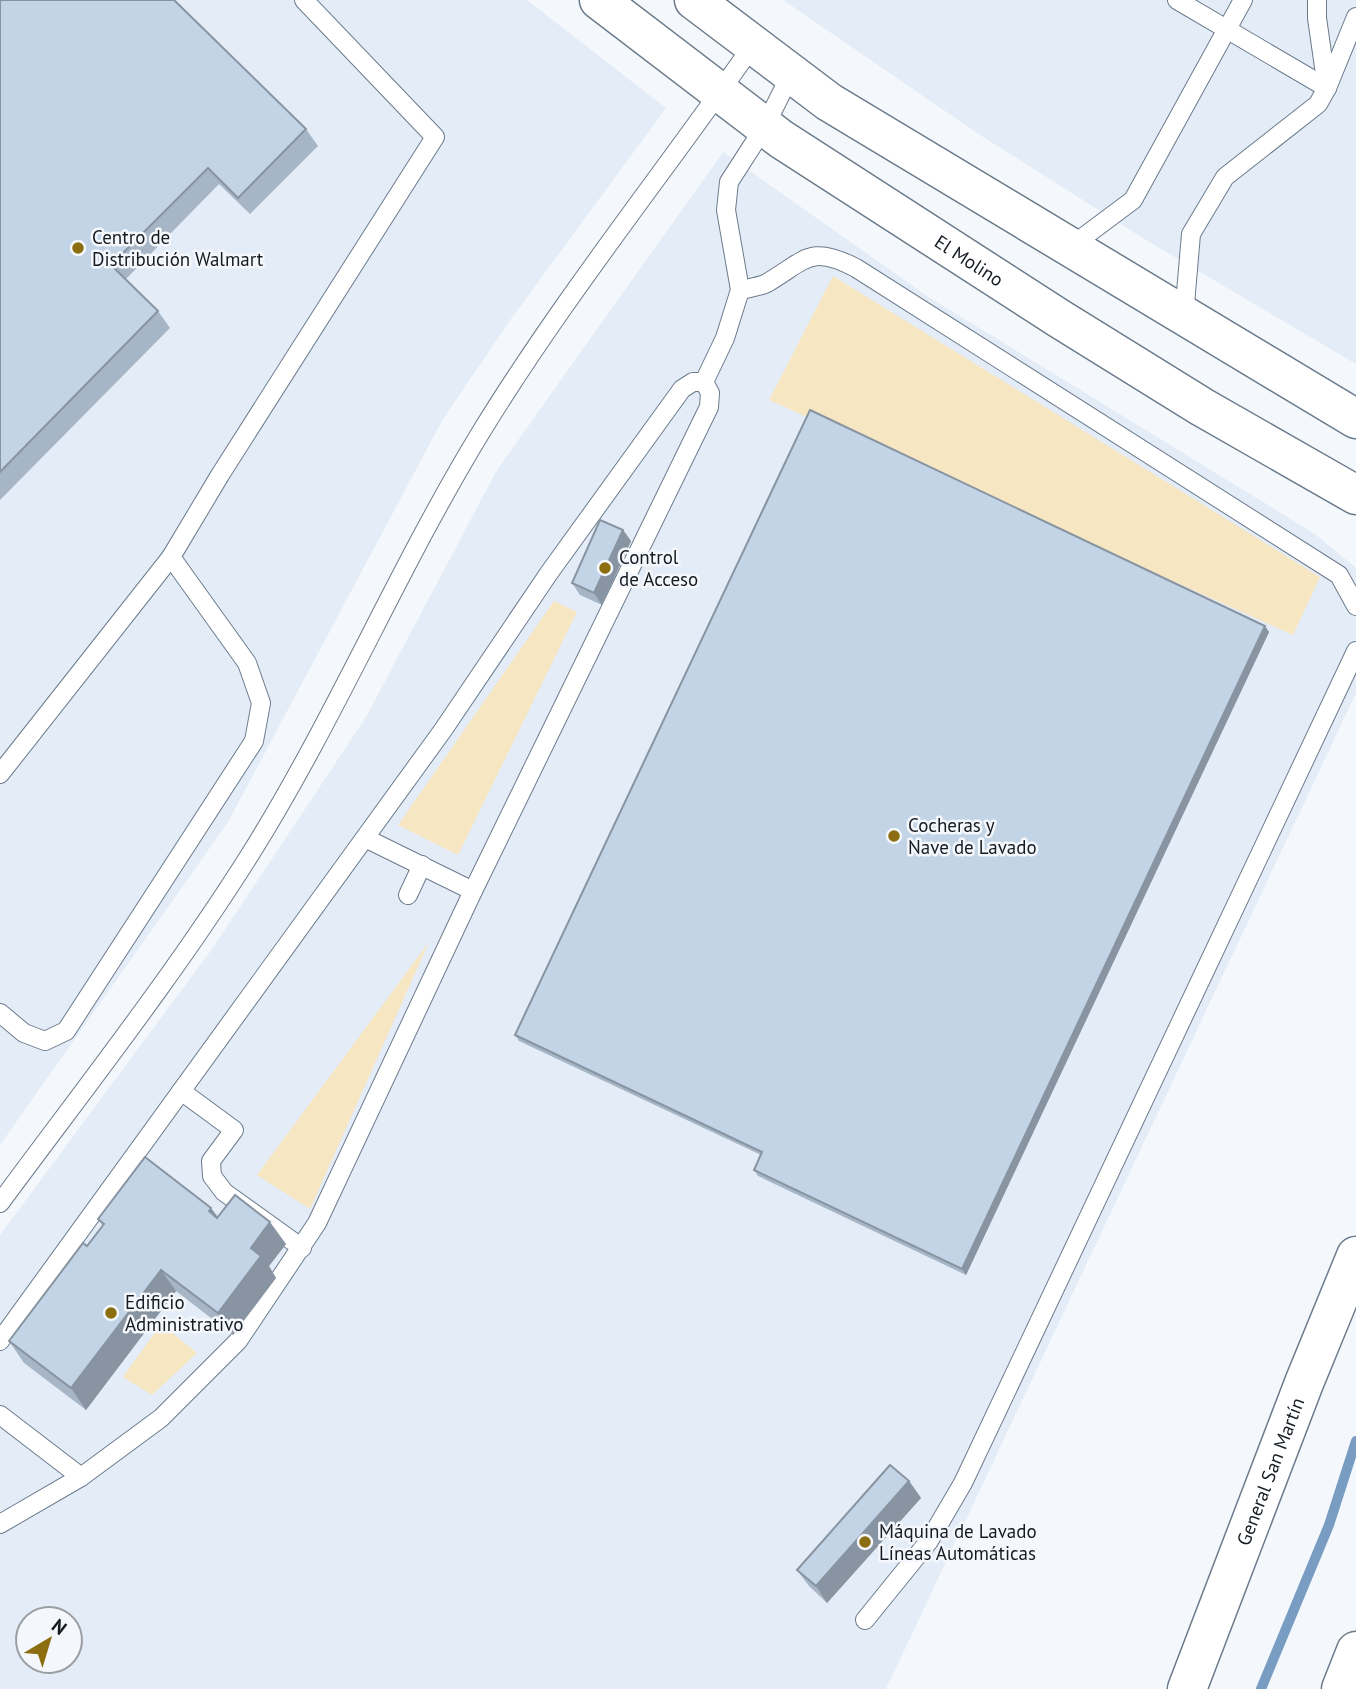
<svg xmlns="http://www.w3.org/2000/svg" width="1356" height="1689" font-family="'PT Sans',sans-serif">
<rect width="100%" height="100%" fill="#f4f7fb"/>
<g fill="#e4edf7" fill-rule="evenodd">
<path d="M0,0H527L666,108L511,319L443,419L228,822L0,1145Z"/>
<path d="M783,0H1356V364L1146,240L980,135Z"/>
<path d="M723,152L927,296L1315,534L1356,568V693L886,1689H0V1235L212,949L366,717L497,470ZM28,1619H70V1661H28Z"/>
</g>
<g fill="#f6e6c2">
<path d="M833,276L1320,577L1293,635L769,400Z"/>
<path d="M554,601L577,612L458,855L398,825Z"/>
<path d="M429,942L310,1209L257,1175Z"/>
<path d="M161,1324L197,1353L152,1395L123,1377Z"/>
</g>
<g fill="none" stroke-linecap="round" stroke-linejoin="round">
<path stroke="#789cc2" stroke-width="10" d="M1261,1689L1329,1525L1356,1441"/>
<g stroke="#6b7b8c" stroke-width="20">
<g id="lane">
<path d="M1177,0L1327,88"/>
<path d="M1317,0V18L1327,88"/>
<path d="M1070,247L1133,200L1243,0"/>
<path d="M740,290C749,288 759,287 767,283C806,260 810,244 856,268L1339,575L1356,606"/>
<path d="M1184,316L1191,234L1225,177L1318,104L1327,88L1356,17"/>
<path d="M704,382L725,338L740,290L726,210L729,182L765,126L791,74"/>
<path d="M0,774L171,557L220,475L435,137L304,0"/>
<path d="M365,838L473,891"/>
<path d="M408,895L422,865"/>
<path d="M0,1013L24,1033L45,1041L66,1031L254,741L261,703L247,663L171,557"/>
<path d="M181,1091L234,1130L211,1161L212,1176L224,1192L302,1248"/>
<path d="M0,1203C85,1088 175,974 251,853C336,717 398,568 481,432C563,298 663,174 753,45"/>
<path d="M0,1341L443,730L549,573L682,389L693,382H704"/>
<path d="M0,1415L81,1477"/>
<path d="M0,1524L81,1477L161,1418L238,1341L317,1223L473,891L709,407L710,393L704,382"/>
<path d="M865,1620L929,1541L963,1483L1356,651"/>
</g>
</g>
<g stroke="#6b7b8c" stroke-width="41">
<g id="secondary">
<path id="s1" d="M599,0L781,139L1060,319L1202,407L1356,495"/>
<path d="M694,0L829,102L1356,419"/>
<path id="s2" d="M1187,1689L1304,1383L1356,1256"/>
</g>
</g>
<g stroke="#6b7b8c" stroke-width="41">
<path id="highway" d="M1341,1689L1356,1651"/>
</g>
<use href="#lane" stroke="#fff" stroke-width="18"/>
<use href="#secondary" stroke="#fff" stroke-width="38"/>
<use href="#highway" stroke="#fff" stroke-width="38"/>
</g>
<g fill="#a7b6c6">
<path d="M0,0L306,129L318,146L250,214L219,184L126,279L158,311L170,328L0,500Z"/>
<path d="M623,530L631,541L602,605L580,595L572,583Z"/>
<path d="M1265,626L1269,632L966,1275L758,1176L754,1170L761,1155L519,1041L515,1035Z"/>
<path d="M211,1208L218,1217L286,1244L269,1266L276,1278L233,1335L176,1291L86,1410L24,1363L9,1341L87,1246L103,1226L98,1219Z"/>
<path d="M909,1481L921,1498L827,1603L809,1586L797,1570Z"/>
</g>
<g fill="#8894a1">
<path d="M623,530L631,541L602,605L594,593Z"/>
<path d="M1265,626L1269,632L966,1275L962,1269Z"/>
<path d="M211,1208L226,1229L209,1211Z"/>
<path d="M270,1222L286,1244L269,1266L276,1278L233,1335L218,1313L251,1248Z"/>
<path d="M161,1270L176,1291L86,1410L71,1388Z"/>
<path d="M909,1481L921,1498L827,1603L816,1586Z"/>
</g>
<g fill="#c2d4e6" stroke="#8894a1" stroke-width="2">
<path d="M0,0H174L306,129L238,198L208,168L111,265L158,311L0,472Z"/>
<path d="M810,410L1265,626L962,1269L754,1170L762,1152L515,1035Z"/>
<path d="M600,520L623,530L594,593L572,583Z"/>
<path d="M145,1157L211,1208L209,1211L217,1218L235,1195L270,1222L251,1248L261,1256L218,1313L161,1270L71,1388L9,1341L83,1243L87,1246L104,1224L98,1219Z"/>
<path d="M890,1465L909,1481L816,1586L797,1570Z"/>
</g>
<g fill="#8c6d0f" stroke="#f4f7fb" stroke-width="2.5">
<circle cx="78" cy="248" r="7"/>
<circle cx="605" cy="568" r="7"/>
<circle cx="894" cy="836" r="7"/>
<circle cx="111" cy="1313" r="7"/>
<circle cx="865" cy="1542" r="7"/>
</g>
<g text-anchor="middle" stroke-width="5" stroke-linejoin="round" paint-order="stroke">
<g font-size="19" fill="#151b22" stroke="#f4f7fb" text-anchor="start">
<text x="92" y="244">Centro de<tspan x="92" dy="22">Distribución Walmart</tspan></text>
<text x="619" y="564">Control<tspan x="619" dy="22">de Acceso</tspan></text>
<text x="908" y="832">Cocheras y<tspan x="908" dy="22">Nave de Lavado</tspan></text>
<text x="125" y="1309">Edificio<tspan x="125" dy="22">Administrativo</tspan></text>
<text x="879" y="1538">Máquina de Lavado<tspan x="879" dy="22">Líneas Automáticas</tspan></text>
</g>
<g font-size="19" fill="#151b22" stroke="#f4f7fb">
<text dy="7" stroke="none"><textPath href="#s1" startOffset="453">El Molino</textPath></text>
<text dy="7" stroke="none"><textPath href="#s2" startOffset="233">General San Martín</textPath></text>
</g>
</g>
<g transform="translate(49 1640) rotate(38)"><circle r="33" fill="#f4f7fb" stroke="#9b9fa4" stroke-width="2"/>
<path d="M0-5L12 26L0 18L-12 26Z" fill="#8c6d0f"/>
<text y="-10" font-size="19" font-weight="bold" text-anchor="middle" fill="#151b22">N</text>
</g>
</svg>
